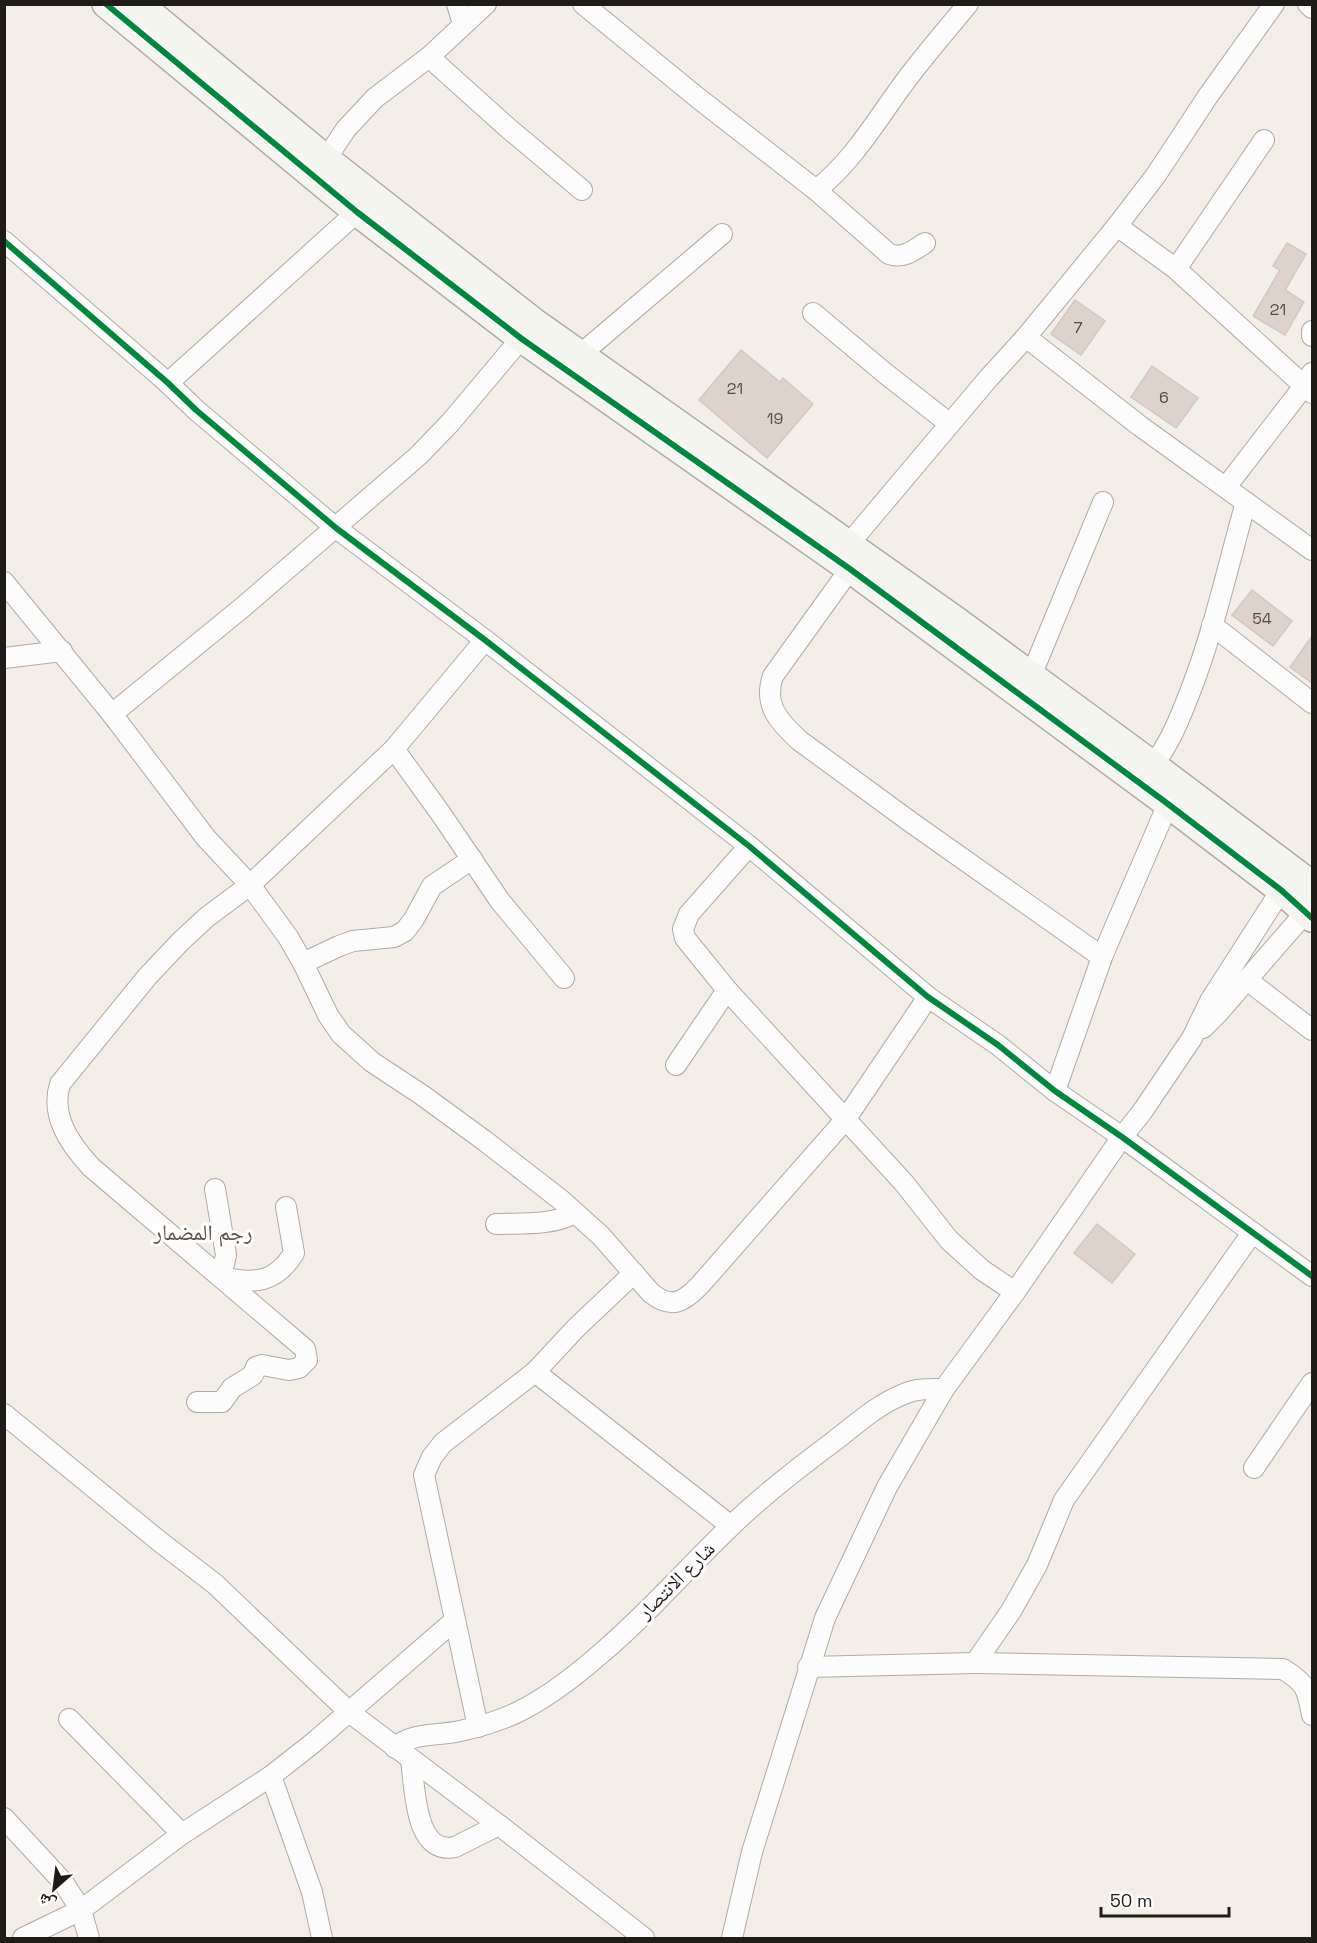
<svg xmlns="http://www.w3.org/2000/svg" width="1317" height="1943" font-family="'Space Grotesk','Noto Naskh Arabic',sans-serif">
<rect width="100%" height="100%" fill="#f4eee8"/>
<g fill="#ded3cc" stroke="#cfc9c5" stroke-width="1.5">
<path d="M1287,243L1306,254L1285,290L1304,302L1285,335L1253,316L1280,270L1273,266Z"/>
<path d="M1075,300L1105,321L1081,355L1051,334Z"/>
<path d="M741,350L780,382L783,378L813,404L767,458L699,400Z"/>
<path d="M1152,366L1198,398L1176,428L1131,397Z"/>
<path d="M1252,590L1292,621L1273,646L1232,615Z"/>
<path d="M1312,636V683L1290,667Z"/>
<path d="M1097,1224L1135,1254L1112,1283L1074,1253Z"/>
</g>
<g fill="none" stroke-linecap="round" stroke-linejoin="round">
<g stroke="#afaba6" stroke-width="22">
<g id="street">
<path d="M457,4L463,24"/>
<path d="M583,4L698,98L816,190L889,254C903,259 913,251 925,243"/>
<path d="M1308,4L1312,8"/>
<path d="M429,57L508,128L582,190"/>
<path d="M326,159L346,129L375,98L429,57L486,4"/>
<path d="M816,190C851,163 875,123 901,87C922,58 945,32 968,4"/>
<path d="M1117,226L1176,269L1312,393"/>
<path d="M4,241L168,383L196,410L336,528L485,640L749,846L928,997L998,1045L1055,1091L1122,1137L1312,1276"/>
<path d="M1176,269L1264,140"/>
<path d="M813,313L886,374L950,424"/>
<path d="M1312,331V336"/>
<path d="M1026,337L1140,426L1312,550"/>
<path d="M581,354L722,234"/>
<path d="M168,383L357,212"/>
<path d="M1226,487L1304,386L1312,373"/>
<path d="M848,545L987,380L1026,337L1117,226L1156,175L1208,96L1274,4"/>
<path d="M850,569L773,676C763,705 779,722 800,741L912,823L1102,957"/>
<path d="M4,582L112,714L206,838L250,885L288,937L303,963L328,1015L341,1034L372,1062L422,1095L485,1141L561,1200L601,1236L651,1293C671,1309 683,1303 700,1285L845,1120L928,997"/>
<path d="M1212,625L1312,703"/>
<path d="M4,658L62,651"/>
<path d="M1031,676L1103,502"/>
<path d="M112,714L243,607L418,456L450,423L529,329"/>
<path d="M394,749L441,814L500,901L564,978"/>
<path d="M1153,765C1170,743 1180,718 1190,692C1214,631 1228,565 1246,502"/>
<path d="M749,846L689,914L683,929L685,938L727,990L904,1183L949,1240L982,1270L1015,1292"/>
<path d="M303,963L339,946L353,941L394,937L405,931L414,919L432,886L472,859"/>
<path d="M1247,980L1312,1030"/>
<path d="M1203,1028L1218,1013L1312,905"/>
<path d="M676,1065L727,990"/>
<path d="M1055,1091L1102,957L1168,804"/>
<path d="M215,1189L226,1255L221,1277C253,1284 275,1284 294,1253L286,1207"/>
<path d="M496,1224C523,1223 551,1226 575,1213"/>
<path d="M535,1372L731,1526"/>
<path d="M197,1402H222L232,1388L253,1375L256,1367L262,1365L289,1370L299,1368L307,1360L305,1349L91,1167C70,1144 50,1116 60,1084L147,977L181,941L207,917L250,885L394,749L485,640"/>
<path d="M4,1414L159,1541L215,1584L349,1712L499,1825L644,1938"/>
<path d="M1254,1468L1312,1383"/>
<path d="M975,1663L1283,1669C1307,1684 1307,1689 1312,1715"/>
<path d="M808,1667L975,1663L1011,1611L1037,1565L1064,1500L1252,1233"/>
<path d="M69,1719L182,1834"/>
<path d="M478,1727L424,1475L432,1457L443,1443L535,1372L576,1328L634,1273"/>
<path d="M395,1748C410,1732 440,1736 460,1731C478,1727 499,1721 516,1713C545,1699 574,1677 598,1656C646,1616 686,1569 731,1526C763,1495 798,1468 833,1442C855,1425 878,1404 904,1394C917,1388 930,1389 944,1389"/>
<path d="M411,1760C415,1786 414,1856 455,1847L499,1825"/>
<path d="M271,1776L312,1892L322,1938"/>
<path d="M4,1818L63,1882L81,1910L89,1938"/>
<path d="M23,1938L81,1910L182,1834L271,1776L313,1743L454,1621"/>
<path d="M732,1938L752,1852L825,1618L887,1487L944,1389L1015,1292L1122,1137L1142,1112L1192,1038L1210,1001L1287,881"/>
</g>
</g>
<g stroke="#afaba6" stroke-width="30">
<g id="secondary">
<path d="M106,4L357,212L522,339L850,569L1168,804L1281,890L1312,918"/>
<path d="M139,4L326,159L534,322L954,619L1153,765L1312,885"/>
</g>
</g>
<use href="#street" stroke="#fdfcfc" stroke-width="20"/>
<use href="#secondary" stroke="#f5f5ef" stroke-width="27"/>
<g stroke="#fefefe" stroke-width="10">
<g id="cycleway">
<path d="M106,4L357,212L522,339L850,569L1168,804L1281,890L1312,918"/>
<path d="M4,241L168,383L196,410L336,528L485,640L749,846L928,997L998,1045L1055,1091L1122,1137L1312,1276"/>
</g>
</g>
<use href="#cycleway" stroke="#00873e" stroke-width="6"/>
</g>
<g text-anchor="middle" stroke-width="6" stroke-linejoin="round" paint-order="stroke">
<g font-size="16" fill="#524d47">
<text x="1278" y="315">21</text>
<text x="1078" y="333">7</text>
<text x="735" y="394">21</text>
<text x="1164" y="403">6</text>
<text x="775" y="424">19</text>
<text x="1262" y="624">54</text>
</g>
<g font-size="20" fill="#1f1c17" stroke="#fefefe">
<text transform="translate(676 1580) rotate(-45)" y="7">شارع الانتصار</text>
</g>
<g font-size="22" fill="#5b5248" stroke="#fefefe">
<text x="203" y="1240">رجم المضمار</text>
</g>
</g>
<rect width="1317" height="1943" fill="none" stroke="#1f1c17" stroke-width="12"/>
<g transform="translate(54 1889) rotate(208)" stroke="#fefefe" stroke-width="4.5" paint-order="stroke">
<path d="M0-4.5L10 22L0 15L-10 22Z" fill="#1f1c17"/>
<text y="-9" font-size="16" font-weight="bold" text-anchor="middle" fill="#1f1c17">ش</text>
</g>
<path d="M1101 1907v9h128v-9" fill="none" stroke="#1f1c17" stroke-width="3"/>
<text x="1110" y="1907" font-size="18" fill="#1f1c17" stroke="#fefefe" stroke-width="4.5" paint-order="stroke">50 m</text>
</svg>
